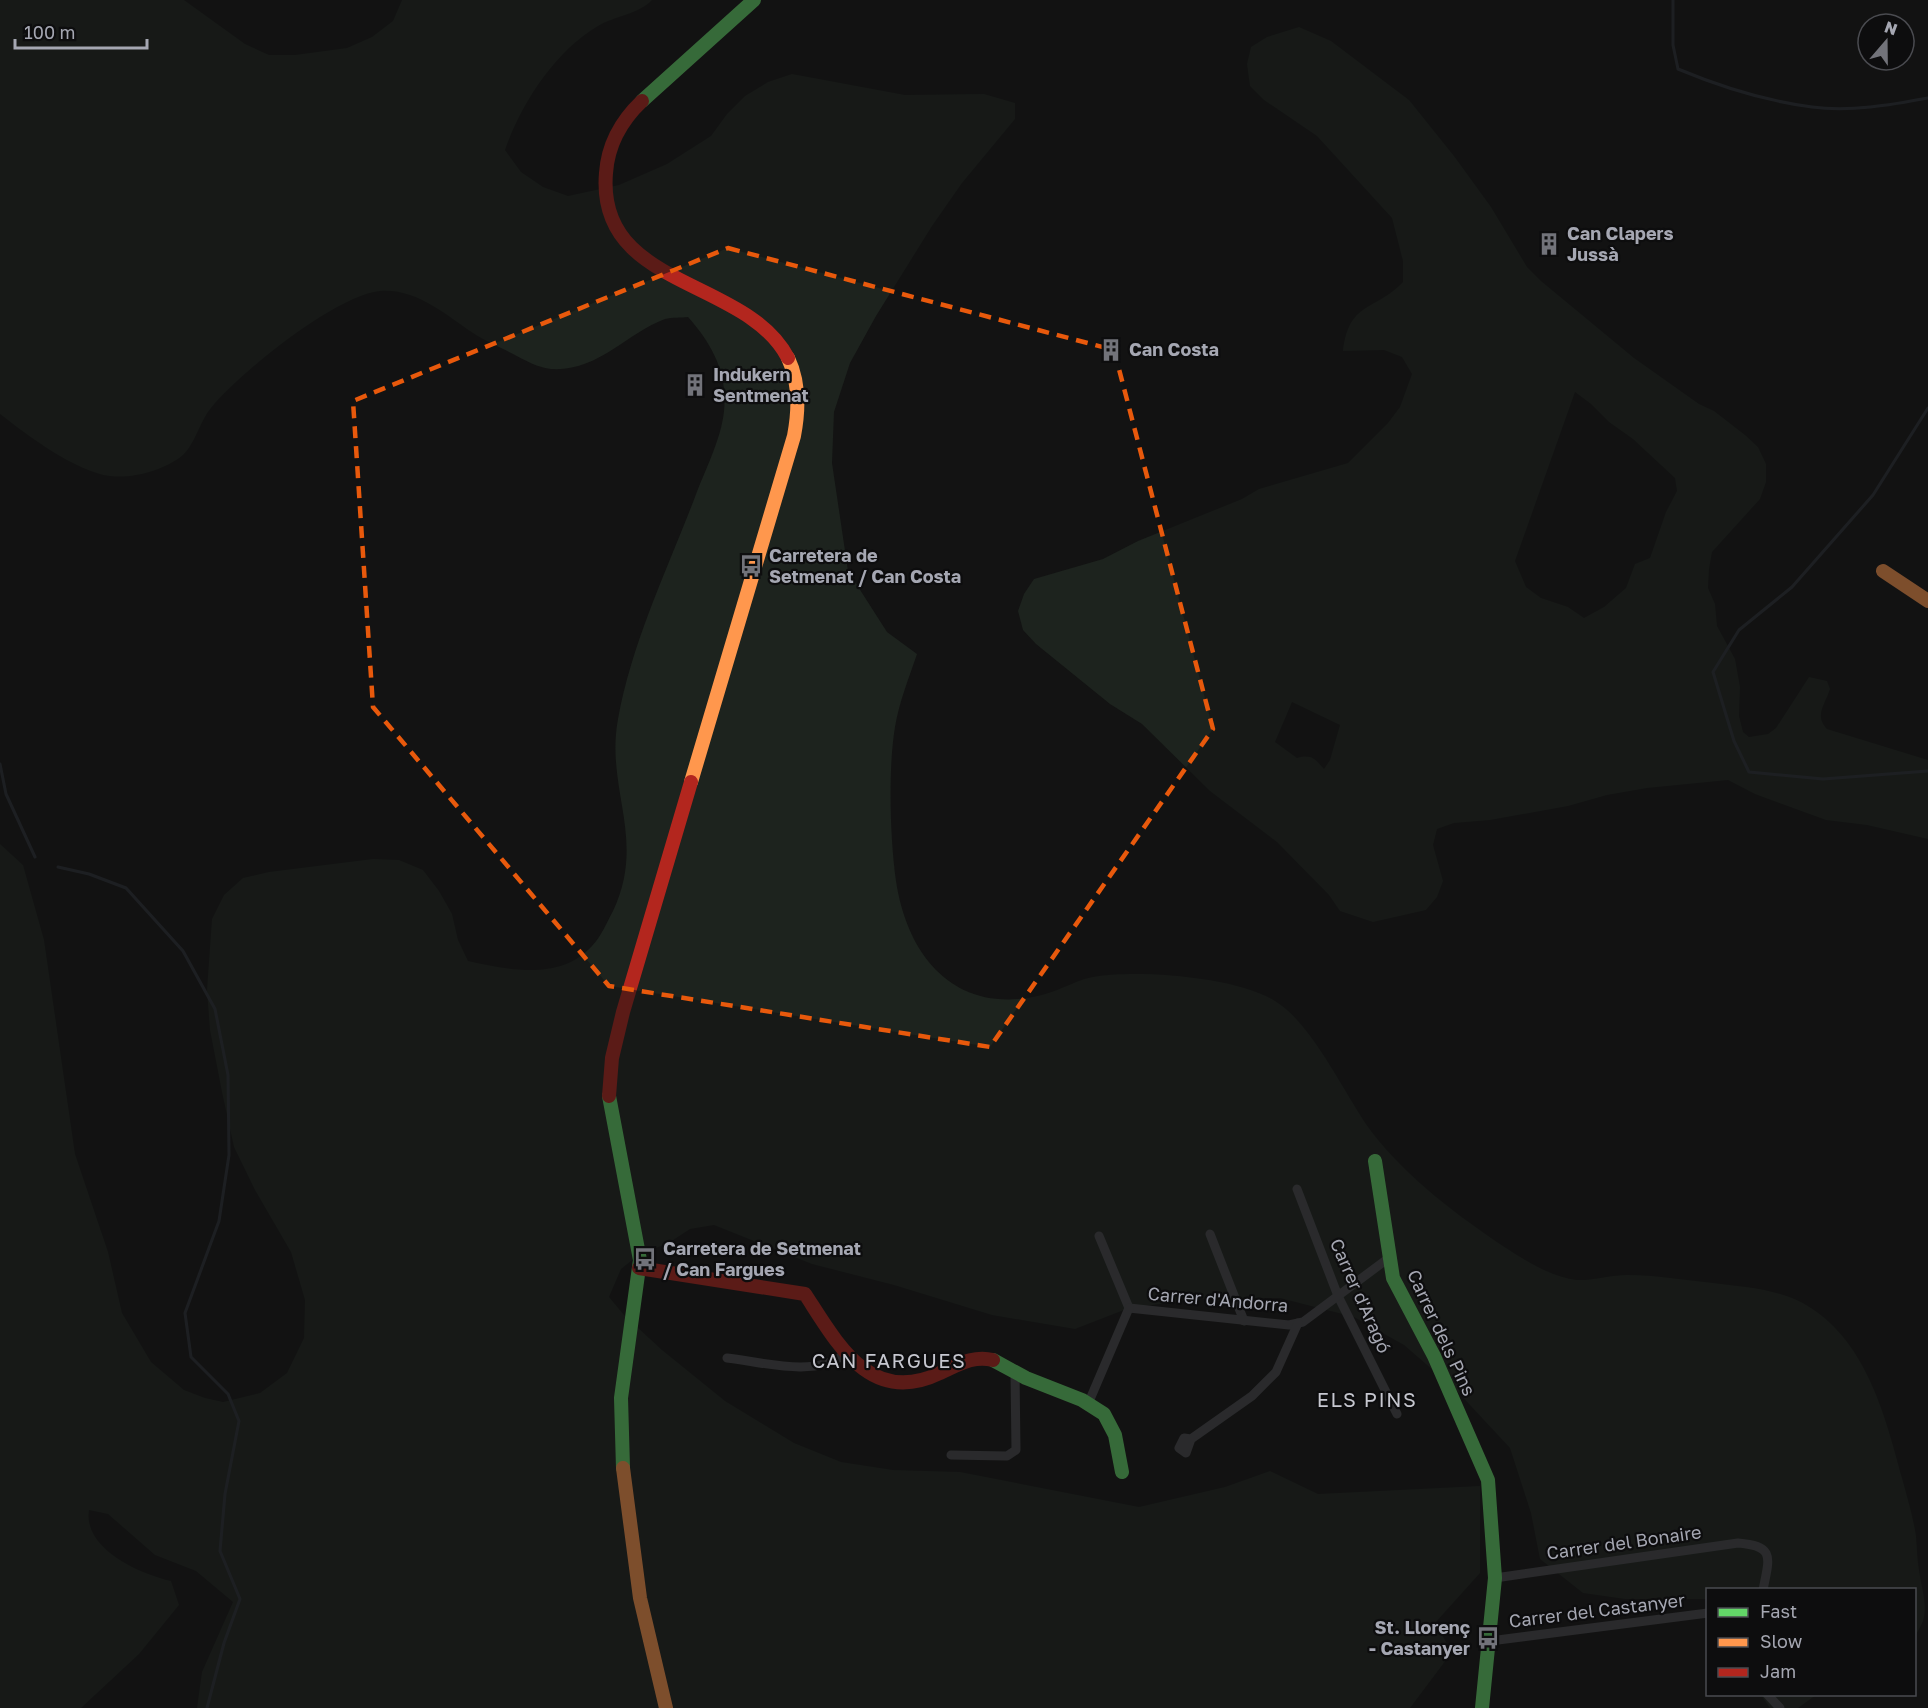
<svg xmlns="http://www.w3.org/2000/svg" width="1928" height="1708" font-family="'Golos Text',sans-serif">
<rect width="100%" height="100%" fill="#131313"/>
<g fill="#1d231e" fill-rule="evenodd">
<path d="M0,0H184L245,44L269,55H295L347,48L372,37L393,21L402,0H652C639,14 615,16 598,26C555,51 521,104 505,150L521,172L543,187L568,196L619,185L667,164L711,136L727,114L745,96L768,82L792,74L905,95L984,94L1015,103V119L962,183L932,226L876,316L850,363L834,412L832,463L848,571L887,632L917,654C909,678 899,702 895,727C888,769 890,839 896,881C908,960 958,1016 1042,995C1062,990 1079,978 1099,976C1142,970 1238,977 1275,1001C1313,1024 1344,1094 1371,1131C1407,1178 1458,1216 1506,1248C1526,1261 1552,1277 1576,1280C1592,1281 1611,1275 1627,1275C1656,1275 1684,1280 1713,1283C1745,1287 1783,1289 1811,1308C1867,1344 1886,1418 1902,1478C1907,1497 1913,1516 1916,1536C1917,1547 1917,1559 1919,1570C1921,1586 1928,1605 1923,1621C1921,1626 1918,1631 1915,1636L1914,1590H1708L1707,1599H1625L1583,1593L1540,1559L1531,1513L1510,1448L1456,1390L1404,1345L1354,1317L1280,1298L1199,1299L1129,1308L1075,1329L992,1315L894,1285L812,1264L714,1225L690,1229L667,1244L641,1253L621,1269L609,1297L624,1315L662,1350L725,1401L794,1443L841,1462L893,1470L960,1472L1139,1507L1225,1487L1270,1471L1318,1494L1480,1486V1573L1435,1623L1452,1652L1410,1708H197L202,1672L233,1602L196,1571L155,1555L108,1514L89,1510C83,1549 140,1574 171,1581L179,1605L139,1654L81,1708H0V844L23,865L44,940L75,1154L108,1252L122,1313L151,1362L184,1390L205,1398L223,1402L260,1393L287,1373L304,1338L305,1300L291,1252L255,1190L234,1147L222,1092L210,1030L207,990L212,919L224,895L243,878L269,872L373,859L399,860L423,870L439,891L452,914L458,940L468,961C509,970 560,981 592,946C601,937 607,922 613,911C647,839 605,789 618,719C632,642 667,570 695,497C705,470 721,440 724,411C728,373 712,344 688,317C681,318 672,317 665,319C625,334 598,372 551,369C539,368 524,360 513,354C500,347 485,341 473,333C446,315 416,288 380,291C336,295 238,374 211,408C200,421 195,444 183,455C165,470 133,479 110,476C76,472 27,435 0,414Z"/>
<path d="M1299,27L1331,41L1409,100L1454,156L1491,207L1527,267L1541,281L1634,358L1699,404L1714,411L1745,435L1758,447L1766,464V482L1760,499L1712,552L1709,569L1708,588L1715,604L1717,626L1735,659L1740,687L1739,716L1743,732L1749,737L1768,734L1776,728L1809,677L1827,681L1830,689C1825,705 1814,715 1827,729L1928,760V839L1867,825L1826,820L1755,794L1728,780L1647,788L1607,795L1568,806L1490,820L1454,823L1437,829L1433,845L1443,881L1437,897L1426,910L1373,922L1340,911L1329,895L1277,842L1210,791L1142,724L1110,704L1036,644L1023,630L1018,611L1024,594L1034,579L1103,559L1138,541L1242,499L1259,489L1348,463L1388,423L1400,407L1412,374L1402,357L1384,350L1343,351C1349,301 1374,312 1403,282V261L1392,218L1317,136L1264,100L1250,86L1247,64L1251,47L1267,37ZM1575,392L1591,404L1609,422L1633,439L1675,478L1677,491L1666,512L1650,558L1635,564L1626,588L1604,607L1584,618L1568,607L1541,598L1526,587L1515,561ZM1292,702L1340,725L1330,760L1324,769C1315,759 1312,754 1297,758L1275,742Z"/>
<path d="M1761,1695H1816L1798,1708H1770Z"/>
</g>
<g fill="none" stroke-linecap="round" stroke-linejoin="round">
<g stroke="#2b3037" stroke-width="3">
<path d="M1673,0V45L1678,69C1721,87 1766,101 1812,107C1850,112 1891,105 1928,98"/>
<path d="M1928,408L1873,495L1792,587L1739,630L1713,672L1734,741L1749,772L1823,779L1928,771"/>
<path d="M0,764L6,794L35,857"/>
<path d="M58,867L89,874L126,888L183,951L215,1009L228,1075L229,1155L219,1221L185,1313L191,1357L228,1394L239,1421L225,1494L220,1551L240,1599L224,1643L207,1708"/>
</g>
<g stroke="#47484c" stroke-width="9">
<path d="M1297,1189L1338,1296L1397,1414"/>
<path d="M1210,1234L1244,1321"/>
<path d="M1099,1236L1129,1308"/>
<path d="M1129,1308L1289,1325L1303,1322L1390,1257"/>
<path d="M727,1358C763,1362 814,1378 845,1354"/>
<path d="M1088,1404L1129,1308"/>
<path d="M1191,1439L1186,1453L1179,1448L1184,1438L1191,1439L1252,1396L1276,1372L1298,1323"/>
<path d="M951,1455L1007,1456L1016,1450L1015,1373"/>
<path d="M1495,1578L1738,1543C1776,1546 1769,1558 1763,1590"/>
<path d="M1490,1641L1708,1613"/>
<path d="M1767,1694L1780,1708"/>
</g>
<g stroke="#63d668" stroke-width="14">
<path d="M642,101L754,0"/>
<path d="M609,1096L640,1260L621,1398L623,1468"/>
<path d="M1375,1161L1393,1278L1434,1356L1488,1480L1495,1578L1482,1708"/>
<path d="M993,1360L1026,1378L1082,1400L1104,1414L1115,1435L1122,1472"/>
</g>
<g stroke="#ff974d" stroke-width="14">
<path d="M1883,571L1928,601"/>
<path d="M691,782L794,436C799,410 800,383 788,358"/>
<path d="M623,1468L640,1598L666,1708"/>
</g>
<g stroke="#b3261e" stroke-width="14">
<path d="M642,101C622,120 608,144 606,173C596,289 746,277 788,358"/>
<path d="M609,1096L612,1058L623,1012L691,782"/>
<path d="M639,1268L805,1294C837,1343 870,1407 940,1373C958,1365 973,1355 993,1360"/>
</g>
</g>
<path d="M0 0H1928V1708H0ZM728,248L1114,350L1213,729L990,1047L609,986L373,707L353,401Z" fill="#131313" fill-opacity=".55" fill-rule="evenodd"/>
<path fill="none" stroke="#e8590c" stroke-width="4.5" stroke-dasharray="12 8" stroke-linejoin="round" d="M728,248L1114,350L1213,729L990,1047L609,986L373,707L353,401Z"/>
<defs>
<g id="building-bare" transform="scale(1.8)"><path d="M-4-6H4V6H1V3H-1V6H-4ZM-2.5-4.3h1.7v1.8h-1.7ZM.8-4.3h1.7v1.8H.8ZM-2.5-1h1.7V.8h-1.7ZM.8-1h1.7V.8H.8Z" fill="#72737a" stroke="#0d0d0e" stroke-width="2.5" paint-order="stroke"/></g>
<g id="bus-bare" transform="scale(1.8)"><path d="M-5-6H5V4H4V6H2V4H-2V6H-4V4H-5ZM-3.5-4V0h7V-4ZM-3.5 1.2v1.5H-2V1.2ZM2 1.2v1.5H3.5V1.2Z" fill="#72737a" stroke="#0d0d0e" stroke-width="2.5" paint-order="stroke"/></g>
</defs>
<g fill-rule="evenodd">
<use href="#building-bare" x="1549" y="244"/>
<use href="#building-bare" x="1111" y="350"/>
<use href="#building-bare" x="695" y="385"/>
<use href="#bus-bare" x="751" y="566"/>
<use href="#bus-bare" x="645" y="1259"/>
<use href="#bus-bare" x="1488" y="1638"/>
</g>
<g text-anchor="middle" stroke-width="4.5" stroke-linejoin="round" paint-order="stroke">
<g font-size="18" font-weight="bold" fill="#a5a7b2" stroke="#0d0d0e" text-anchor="start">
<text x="1567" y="240">Can Clapers<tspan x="1567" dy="21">Jussà</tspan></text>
<text x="1129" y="356">Can Costa</text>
<text x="713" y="381">Indukern<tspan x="713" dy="21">Sentmenat</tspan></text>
<text x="769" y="562">Carretera de<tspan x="769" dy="21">Setmenat / Can Costa</tspan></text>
<text x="663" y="1255">Carretera de Setmenat<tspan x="663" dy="21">/ Can Fargues</tspan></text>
<text x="1470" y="1634" text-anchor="end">St. Llorenç<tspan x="1470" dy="21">- Castanyer</tspan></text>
</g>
<g font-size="18" fill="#a5a7b2" stroke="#0d0d0e">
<text transform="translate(1360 1296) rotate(66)" y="6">Carrer d'Aragó</text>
<text transform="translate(1218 1300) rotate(5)" y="6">Carrer d'Andorra</text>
<text transform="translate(1441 1333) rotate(65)" y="6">Carrer dels Pins</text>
<text transform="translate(1624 1543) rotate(-8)" y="6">Carrer del Bonaire</text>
<text transform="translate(1597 1611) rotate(-7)" y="6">Carrer del Castanyer</text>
</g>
<g font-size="20" letter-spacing="1.5" fill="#c6c7cf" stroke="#0d0d0e">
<text x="889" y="1368">CAN FARGUES</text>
<text x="1367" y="1407">ELS PINS</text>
</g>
</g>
<rect x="1706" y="1588" width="210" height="108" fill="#0d0d0e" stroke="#4a4b50" stroke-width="1.5"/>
<rect x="1718" y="1608" width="30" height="9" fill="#63d668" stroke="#4a4b50" stroke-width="1.5"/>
<text x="1760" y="1618" font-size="18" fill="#a5a7b2">Fast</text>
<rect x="1718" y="1638" width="30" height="9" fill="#ff974d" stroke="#4a4b50" stroke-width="1.5"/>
<text x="1760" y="1648" font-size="18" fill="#a5a7b2">Slow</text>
<rect x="1718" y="1668" width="30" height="9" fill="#b3261e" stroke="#4a4b50" stroke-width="1.5"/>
<text x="1760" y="1678" font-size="18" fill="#a5a7b2">Jam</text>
<g transform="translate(1886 42) rotate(20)"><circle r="28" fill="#0d0d0e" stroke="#4a4b50" stroke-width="1.5"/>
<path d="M0-4.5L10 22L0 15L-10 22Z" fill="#72737a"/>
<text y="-9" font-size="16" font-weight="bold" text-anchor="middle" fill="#a5a7b2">N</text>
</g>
<path d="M15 39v9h132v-9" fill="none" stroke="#a5a7b2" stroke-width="3"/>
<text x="24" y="39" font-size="18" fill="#a5a7b2" stroke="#0d0d0e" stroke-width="4.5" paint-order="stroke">100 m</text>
</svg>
